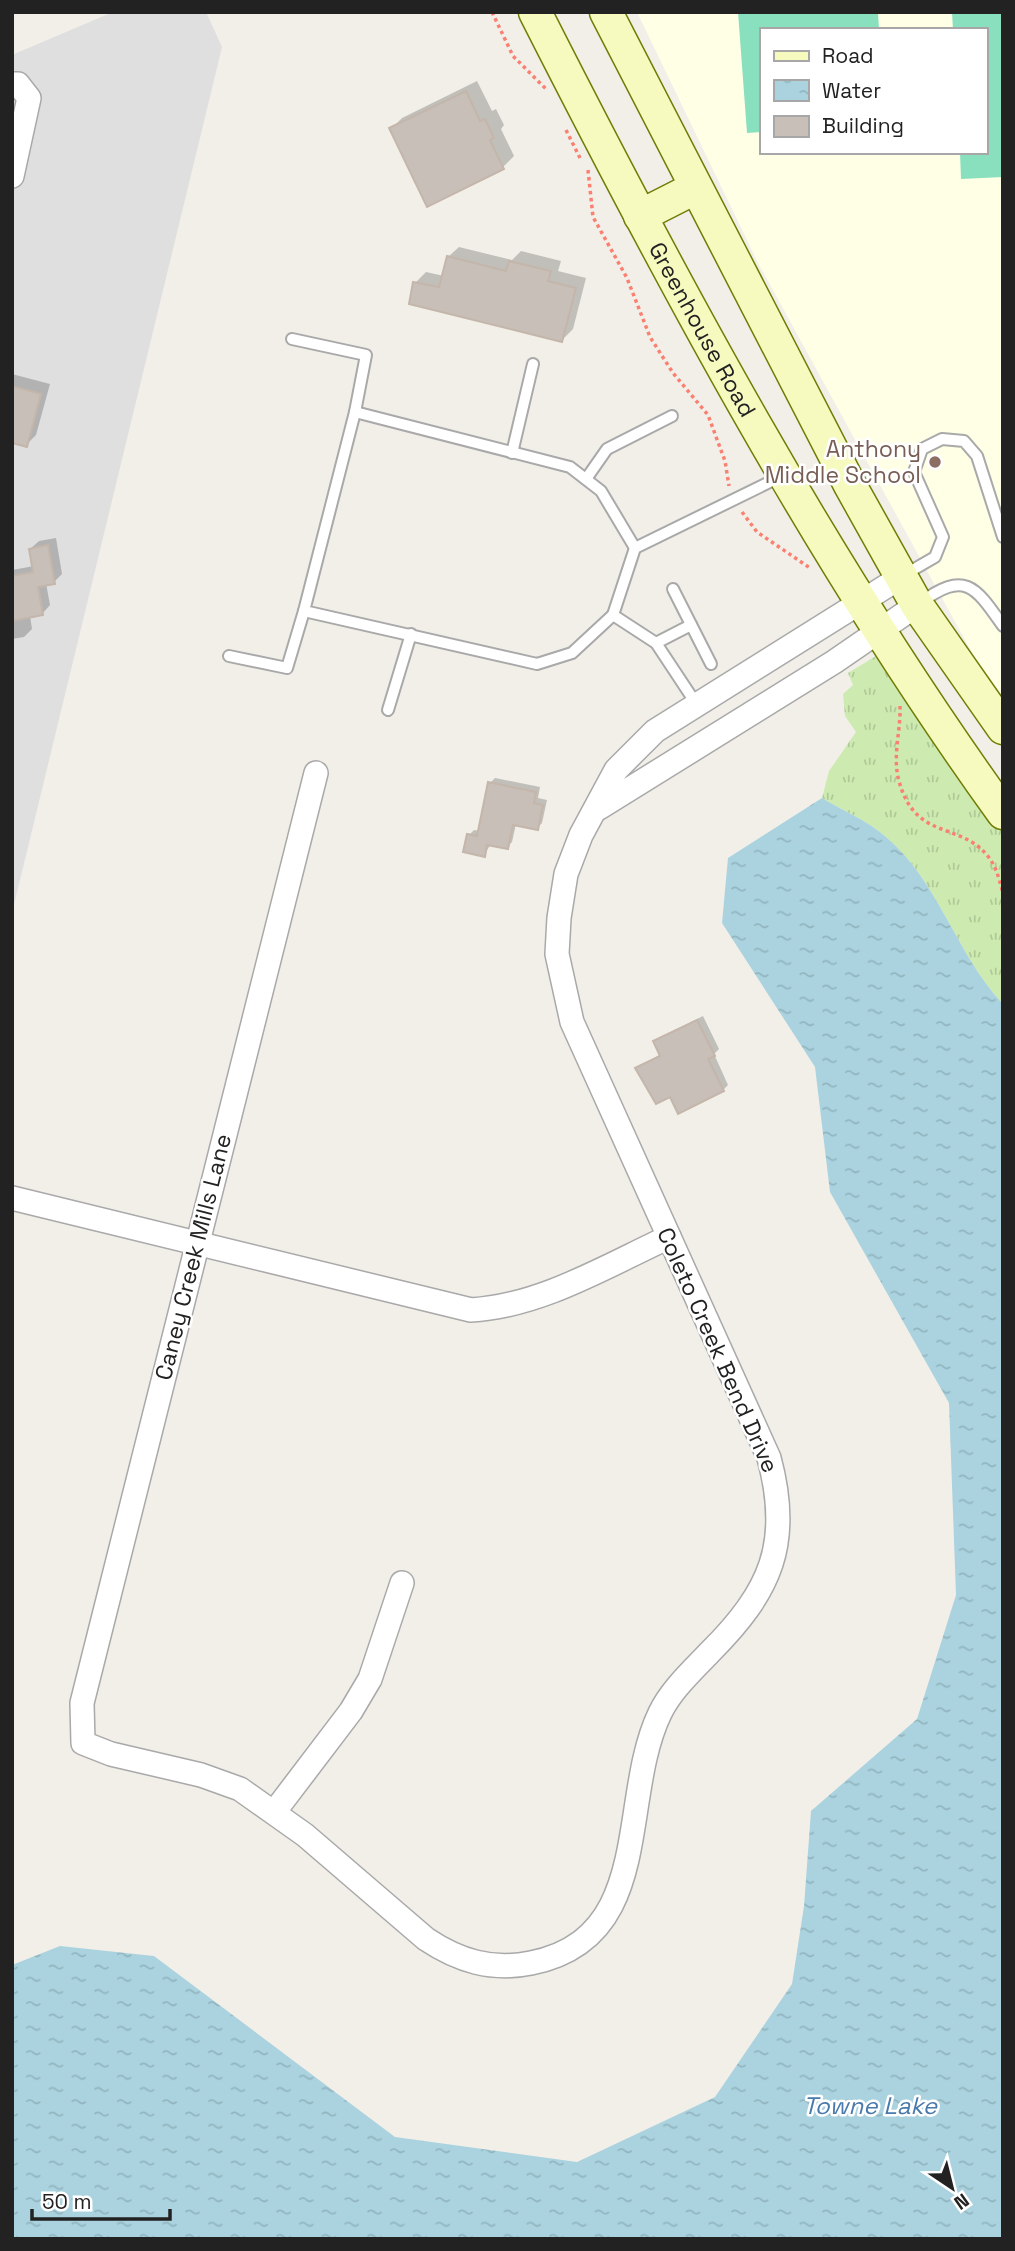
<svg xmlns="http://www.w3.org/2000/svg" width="1015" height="2251" font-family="'Space Grotesk',sans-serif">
<defs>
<pattern id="grass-tufts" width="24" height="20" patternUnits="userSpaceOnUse" patternTransform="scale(1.75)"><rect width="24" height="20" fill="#cdebb0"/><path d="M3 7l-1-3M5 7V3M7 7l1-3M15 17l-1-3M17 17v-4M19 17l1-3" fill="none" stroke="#b0c997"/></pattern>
<pattern id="water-ripples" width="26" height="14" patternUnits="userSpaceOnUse" patternTransform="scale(1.75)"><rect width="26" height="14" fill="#aad3df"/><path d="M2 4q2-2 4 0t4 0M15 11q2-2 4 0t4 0" fill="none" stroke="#92b5bf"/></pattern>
</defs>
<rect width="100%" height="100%" fill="#f2efe9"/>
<path fill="#e0dfdf" d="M113,12H206L222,47L12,913V55Z"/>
<path fill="#ffffe5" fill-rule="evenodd" d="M637,12H1003V697L976,660L758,263ZM761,30H985V152H761Z"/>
<path fill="url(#grass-tufts)" d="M876,656L885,663L1003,828V1004C956,954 939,882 886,837C868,821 842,810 822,798L829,771L856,732L845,716L843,694L853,685L848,673Z"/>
<g fill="#88e0be">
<path d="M738,12H878L879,30H761V132L747,133Z"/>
<path d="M952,12H1003V177L961,179L960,152H985V30H953Z"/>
</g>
<path fill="url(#water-ripples)" d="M822,798C842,810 868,821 886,837C939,882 956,954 1003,1004V2239H12V1965L60,1946L154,1956L395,2137L577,2162L715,2097L792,1984L804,1906L811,1811L917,1719L956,1595L949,1403L830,1192L815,1067L722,923L728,858Z"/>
<g fill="#0003">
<path d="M477,81L492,111L496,109L504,125L501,129L514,156L503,167L391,129L402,118Z"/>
<path d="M459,247L512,260L521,251L561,261L558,271L586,278L573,329L562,340L415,283L426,272L444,276L448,257Z"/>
<path d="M12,374L50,384L36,435L26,445L12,441Z"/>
<path d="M56,538L62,574L54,582L46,583L50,605L42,614L30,616L32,629L24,637L12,639V570L34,566L30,549L39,541Z"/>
<path d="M495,778L540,787L538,798L547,800L542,823L537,828L516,824L512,842L507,847L491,844L484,855L469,835L474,830L480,831L490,783Z"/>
<path d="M703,1016L719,1049L714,1054L728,1085L723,1090L670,1095L637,1068L661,1054L655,1042L661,1037Z"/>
</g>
<g fill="#c7bfb8" stroke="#c4b6ab" stroke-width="2">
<path d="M466,91L480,121L485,119L494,138L490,140L504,169L427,207L389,128Z"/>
<path d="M447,256L506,271L509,261L551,271L548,281L576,288L562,342L409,304L413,282L439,287Z"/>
<path d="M12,386L41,394L27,447L12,443Z"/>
<path d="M48,545L55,584L38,587L43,615L12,621V576L33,572L29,549Z"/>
<path d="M488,782L536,792L534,803L543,805L538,830L513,825L508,849L487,845L485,857L463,852L467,834L477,836Z"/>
<path d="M697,1020L715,1056L708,1059L724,1091L678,1114L670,1097L656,1104L635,1068L660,1056L653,1041Z"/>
</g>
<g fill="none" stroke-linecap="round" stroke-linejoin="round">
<g stroke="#a9a9a9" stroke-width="14">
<g id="service">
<path d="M292,339L366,355L355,412"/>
<path d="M512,453L533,364"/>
<path d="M586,479L607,449L672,416"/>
<path d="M904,575L935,557L943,537L914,472L922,449L942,439L964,441L977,456L1003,537"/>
<path d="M673,589L711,664"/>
<path d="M920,603C965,570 975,586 1003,626"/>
<path d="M613,615L572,653L537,664L304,611L355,412L570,467L601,491L635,548"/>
<path d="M656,643L691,625"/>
<path d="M229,656L287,668L304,611"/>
<path d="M697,705L656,643L613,615L635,548L782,476"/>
<path d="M388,710L411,634"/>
</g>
</g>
<g stroke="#a9a9a9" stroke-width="26">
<g id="minor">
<path d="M12,84H18L29,98L12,176"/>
<path d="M316,773L82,1703L83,1743L111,1754L201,1775L240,1789L305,1835L426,1939C459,1961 492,1971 531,1963C656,1938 618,1800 660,1713C671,1690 692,1671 710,1652C771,1591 792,1543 769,1458L572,1022L557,954L559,918L566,874L581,835L616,770L655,731L901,577"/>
<path d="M599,808L834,662L917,605"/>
<path d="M12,1198L471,1310C541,1306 606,1266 669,1237"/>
<path d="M275,1811L351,1711L370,1679L402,1583"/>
</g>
</g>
<g stroke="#707d05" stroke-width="35">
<g id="secondary">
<path id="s1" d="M535,12C675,288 822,562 1003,813"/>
<path d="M606,12L850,485L917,605L1003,728"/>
<path d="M640,216L695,188"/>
</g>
</g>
<g stroke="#fa8072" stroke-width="3.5" stroke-dasharray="3.5 3.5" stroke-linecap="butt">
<path d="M492,12L513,56L546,89"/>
<path d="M566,130L580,158"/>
<path d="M588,170L593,217L627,278L650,337L673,373L708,415L725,461L729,486"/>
<path d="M742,512L757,532L810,568"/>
<path d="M900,706C901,731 892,756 899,781C915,840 958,822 986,854C996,865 999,879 1003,893"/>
</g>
<use href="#service" stroke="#fff" stroke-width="10"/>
<use href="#minor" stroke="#fff" stroke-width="23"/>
<use href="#secondary" stroke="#f7fabf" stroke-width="32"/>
</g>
<circle fill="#8d6e63" stroke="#fff" stroke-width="2.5" cx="935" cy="462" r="7"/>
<g text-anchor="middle" stroke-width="5" stroke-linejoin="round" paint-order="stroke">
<g font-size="23" fill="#222" stroke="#fff">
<text dy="8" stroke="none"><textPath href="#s1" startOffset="359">Greenhouse Road</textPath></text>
<text transform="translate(193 1257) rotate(-76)" y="8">Caney Creek Mills Lane</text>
<text transform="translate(718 1350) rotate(66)" y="8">Coleto Creek Bend Drive</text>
</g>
<g font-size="23" fill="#785e54" stroke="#fff" text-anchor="end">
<text x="921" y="457">Anthony<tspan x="921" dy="26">Middle School</tspan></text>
</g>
<g font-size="24" font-style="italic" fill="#4a7aab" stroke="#fff">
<text x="870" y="2114">Towne Lake</text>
</g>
</g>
<rect width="1015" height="2251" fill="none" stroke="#222222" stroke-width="28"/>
<rect x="760" y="28" width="228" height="126" fill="#ffffff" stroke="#a7a7a7" stroke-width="2"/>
<rect x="774" y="51" width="35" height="10" fill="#f7fabf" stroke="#a7a7a7" stroke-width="2"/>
<text x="822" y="63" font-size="21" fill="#222222">Road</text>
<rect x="774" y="80" width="35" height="21" fill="url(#water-ripples)" stroke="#a7a7a7" stroke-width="2"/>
<text x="822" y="98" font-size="21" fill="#222222">Water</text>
<rect x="774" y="116" width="35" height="21" fill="#c7bfb8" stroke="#a7a7a7" stroke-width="2"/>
<text x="822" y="133" font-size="21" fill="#222222">Building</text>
<g transform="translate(952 2188) rotate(145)" stroke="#ffffff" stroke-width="5" paint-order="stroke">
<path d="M0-5L12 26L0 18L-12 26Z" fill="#222222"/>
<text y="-10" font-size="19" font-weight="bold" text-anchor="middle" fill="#222222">N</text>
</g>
<path d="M32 2209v10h138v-10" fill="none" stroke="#222222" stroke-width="3.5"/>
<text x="42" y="2209" font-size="21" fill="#222222" stroke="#ffffff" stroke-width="5" paint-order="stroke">50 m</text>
</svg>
